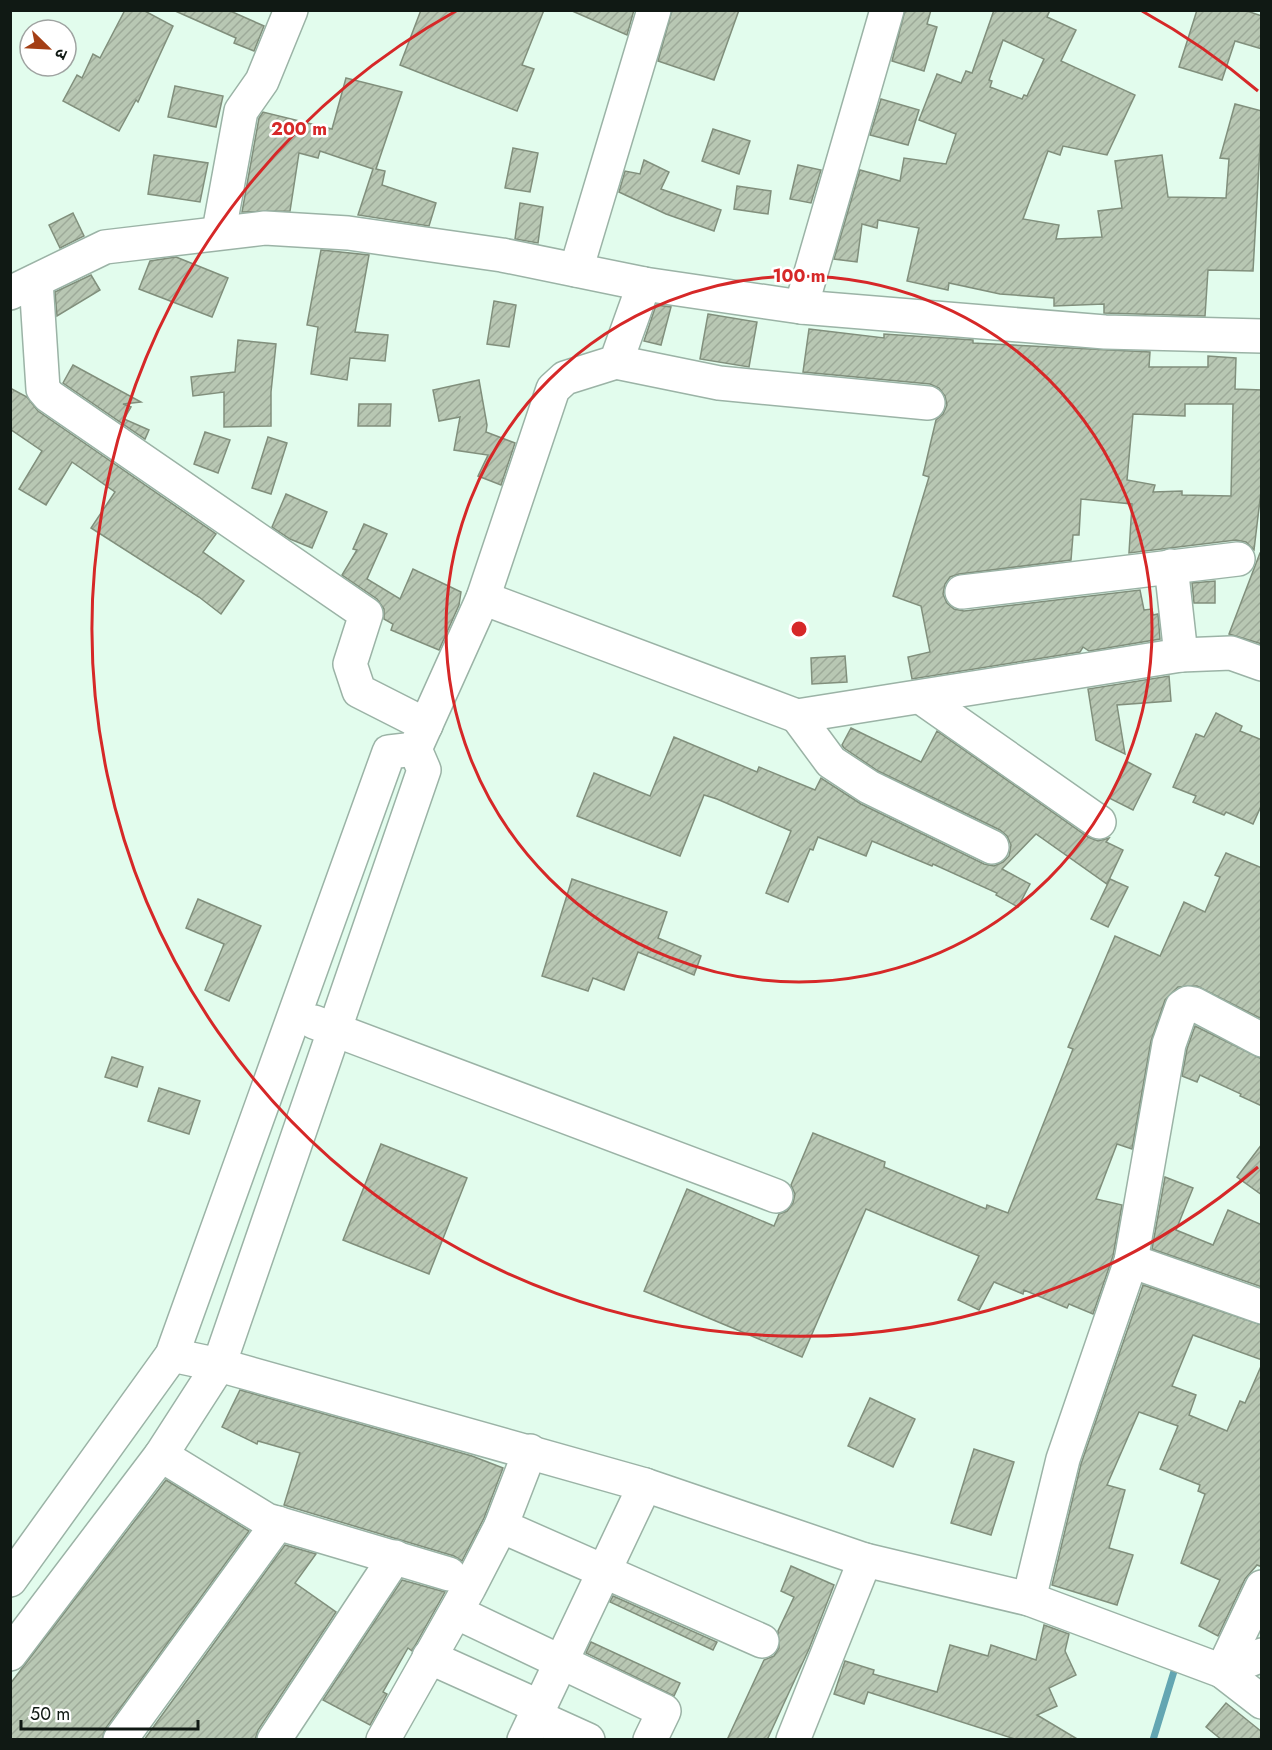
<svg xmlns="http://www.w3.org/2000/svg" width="1272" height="1750" font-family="Jost,'Noto Sans Devanagari',sans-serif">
<defs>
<pattern id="building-hatch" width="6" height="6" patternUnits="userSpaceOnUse" patternTransform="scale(1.5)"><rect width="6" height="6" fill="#b8c7b3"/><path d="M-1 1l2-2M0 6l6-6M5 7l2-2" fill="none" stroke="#9daa99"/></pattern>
</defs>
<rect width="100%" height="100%" fill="#e2fced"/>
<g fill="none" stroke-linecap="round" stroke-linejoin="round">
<path stroke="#63a6b2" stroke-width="7" d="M1153,1740L1175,1668"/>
</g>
<g fill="url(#building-hatch)" stroke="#818f7c" stroke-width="1.5" fill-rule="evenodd">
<path d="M125,10H143L173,26L138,102L136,100L119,131L63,101L77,75L82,78L93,54L100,58Z"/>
<path d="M173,10H228L264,26L254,51L234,43L236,38Z"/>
<path d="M421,10H544L522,65L534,69L517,111L400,65Z"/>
<path d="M570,10H634L627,35Z"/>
<path d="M672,10H739L714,80L658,61Z"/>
<path d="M905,10H931L927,24L937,27L924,71L892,61Z"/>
<path d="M994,10H1050L1047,17L1076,30L1061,61L1135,95L1107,155L1063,146L1060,155L1048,151L1023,219L1059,225L1056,239L1102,237L1098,211L1122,208L1115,161L1162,155L1168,197L1226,198L1229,159L1220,158L1235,104L1262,111L1253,271L1208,270L1205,316L1104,313V304L1054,306V298L1000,294L949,283L948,290L907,281L919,228L878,220L877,228L862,224L857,262L834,259L860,170L900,181L904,158L946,164L956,134L919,120L937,74L961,83L966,71L972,73ZM1003,40L1044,59L1027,96L1024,95L1022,99L990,87L992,81L989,80Z"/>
<path d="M1197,10H1244L1262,16V49L1235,41L1222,80L1179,67Z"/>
<path d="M346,78L402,92L376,169L385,171L382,185L436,203L429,226L358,215L373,169L320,151L318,158L299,153L290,211L242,212L259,118L263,112L332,129Z"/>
<path d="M175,86L223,96L216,127L168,117Z"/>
<path d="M881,99L919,110L908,145L870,135Z"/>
<path d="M713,129L750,141L739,174L702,161Z"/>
<path d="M513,148L538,153L530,192L505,188Z"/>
<path d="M154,155L208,163L200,202L148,194Z"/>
<path d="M644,160L669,172L661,189L721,210L714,231L666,214L619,192L625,171L640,174Z"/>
<path d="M798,165L821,170L811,203L790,199Z"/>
<path d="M737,186L771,191L768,214L734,209Z"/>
<path d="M520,203L543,207L538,243L515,239Z"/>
<path d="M73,213L84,236L60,248L49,225Z"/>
<path d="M321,250L369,255L355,332L388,335L385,361L350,358L347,380L311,374L318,327L307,325Z"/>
<path d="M176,257L228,278L212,317L139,289L150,261Z"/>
<path d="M91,275L100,290L57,316L55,292Z"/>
<path d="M494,301L516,305L509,347L487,344Z"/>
<path d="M656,305L671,307L661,345L644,341Z"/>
<path d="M708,314L757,322L749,367L700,359Z"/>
<path d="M809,329L884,338V334L973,340V343L1150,352L1149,367H1208V356L1236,358L1235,389L1262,390V483L1254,550L1246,542L1236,540L1129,553L1132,504L1081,499L1079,535H1073L1071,560L959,574L950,577L945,584L943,594L947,603L954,609L964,611L1140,590L1144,610L1152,609L1153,615L1158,614L1160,639L1089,651L1083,647L1080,652L912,679L908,657L930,652L921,606L893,596L929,477L923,475L936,420L943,414L947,405L945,396L939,388L930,384L803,372ZM1185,404H1233L1231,496L1182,495V491L1153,492L1155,485L1127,480L1133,414L1185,416Z"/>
<path d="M238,340L276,344L271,392V426L224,427V392L193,396L191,377L235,372Z"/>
<path d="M73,365L141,402L123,404L131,407L124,419L149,430L145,439L63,383Z"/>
<path d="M479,380L487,425L486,432L515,443L501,485L478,476L488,455L454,450L460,417L439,421L433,390Z"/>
<path d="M10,388L27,397L38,411L216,534L203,552L244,581L221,614L199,597L91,528L115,492L72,462L46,505L19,489L42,451L10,429Z"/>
<path d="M359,404H391L390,426H358Z"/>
<path d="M205,432L230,440L218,473L194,464Z"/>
<path d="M268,437L287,443L271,494L252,488Z"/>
<path d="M286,494L327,512L312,548L290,539L272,527Z"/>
<path d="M364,524L387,534L367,579L400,599L413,569L461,592L459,605L439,650L391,630L393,624L384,619V609L377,599L342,575L357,550L353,549Z"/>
<path d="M1260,553H1262V644L1229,634Z"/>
<path d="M1215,581V603H1194L1192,583Z"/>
<path d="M845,656L847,682L812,684L811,658Z"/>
<path d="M1169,676L1171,701L1117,705L1125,754L1096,740L1088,689Z"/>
<path d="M1216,713L1242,726L1240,731L1262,740V804L1253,824L1226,812L1224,815L1193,802L1196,796L1173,787L1196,734L1204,737Z"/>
<path d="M851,728L921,762L937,731L1088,837L1098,841L1109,838L1106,842L1123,850L1107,884L1036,834L1002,869L1030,884L1018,907L996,895L997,893L933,864L932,866L872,841L866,856L818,837L813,850L810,849L788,902L766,893L791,831L717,799L704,795L680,856L577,816L594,773L650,796L674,737L757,772L759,767L815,790L821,778L861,804L984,864L994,866L1003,862L1009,856L1011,845L1007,836L1000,830L878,771L844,748L842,745Z"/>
<path d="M1128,762L1151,774L1133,810L1109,798Z"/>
<path d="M1226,853L1262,868V1019L1197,986L1178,987L1165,1000L1151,1041L1132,1149L1117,1144L1096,1199L1122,1205L1113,1256L1093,1314L1069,1304L1067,1308L1024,1290L1023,1294L994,1282L979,1310L958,1300L979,1256L866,1209L802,1357L644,1291L687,1189L774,1226L779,1214L787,1211L793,1203L795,1194L791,1185L813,1133L885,1162L884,1167L986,1209L987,1205L1008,1213L1073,1049L1068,1047L1115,936L1160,956L1184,902L1205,912L1220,877L1215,875Z"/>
<path d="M572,879L667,912L658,938L701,956L694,975L638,952L624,990L593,978L588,991L542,976Z"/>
<path d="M1110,879L1128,887L1108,927L1091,919Z"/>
<path d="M198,899L261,926L229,1001L205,990L224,944L186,928Z"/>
<path d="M1195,1026L1262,1059V1106L1240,1096L1241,1094L1200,1075L1197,1082L1182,1076L1187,1049Z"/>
<path d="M112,1057L143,1067L137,1087L105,1077Z"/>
<path d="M159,1088L200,1101L189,1134L148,1121Z"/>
<path d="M381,1144L467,1178L429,1274L343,1240Z"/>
<path d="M1262,1144V1195L1237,1177Z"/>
<path d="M1165,1177L1193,1188L1176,1230L1213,1245L1228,1210L1262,1225V1287L1152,1249Z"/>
<path d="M1143,1285L1262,1325V1360L1193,1335L1172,1386L1196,1395L1189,1415L1227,1431L1240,1401L1245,1403L1262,1364V1567L1257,1565L1245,1579L1218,1636L1199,1626L1220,1580L1181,1563L1205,1494L1198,1491L1200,1485L1160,1469L1178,1426L1139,1412L1107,1485L1125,1490L1109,1548L1133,1555L1117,1605L1052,1585L1081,1464Z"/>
<path d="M240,1390L472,1456L503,1468L484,1518L462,1561L454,1556L284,1505L300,1453L258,1441L257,1444L222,1427Z"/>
<path d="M870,1398L915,1419L893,1467L848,1446Z"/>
<path d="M974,1449L1014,1462L991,1535L951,1523Z"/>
<path d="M166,1480L249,1531L105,1729L102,1740H10V1684Z"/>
<path d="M285,1545L316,1554L295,1583L336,1612L258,1730L255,1740H144Z"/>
<path d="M791,1566L834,1585L809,1649L767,1740H727L764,1660L774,1656L779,1648L778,1631L794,1597L781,1591Z"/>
<path d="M402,1580L445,1592L412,1651L408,1648L383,1692L387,1694L370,1725L323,1700Z"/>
<path d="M613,1596L717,1642L713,1650L610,1602Z"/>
<path d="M1044,1625L1069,1634L1065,1651L1076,1675L1049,1688L1057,1706L1037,1715L1079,1740H1018L868,1692L864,1704L834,1694L845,1661L874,1670L873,1674L937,1692L950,1645L988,1656L991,1645L1036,1660Z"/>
<path d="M591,1642L680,1683L674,1696L586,1653Z"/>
<path d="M1226,1703L1262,1732V1740H1222L1206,1727Z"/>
</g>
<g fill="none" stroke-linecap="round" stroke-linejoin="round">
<g stroke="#9bb3a6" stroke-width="36">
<g id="minor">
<path d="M219,231L241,111L262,81L291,10"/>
<path d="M576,270L654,10"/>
<path d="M36,281L43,389L49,396L366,614L350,664L359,691L426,725"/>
<path d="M10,293L105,247L265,228L348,233L502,255L644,284L801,307L1105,332L1262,336"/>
<path d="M801,307L887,10"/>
<path d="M616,362L719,383L928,403"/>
<path d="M1171,566L1181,655"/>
<path d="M962,592L1238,559"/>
<path d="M483,598L797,716L1181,655L1231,653L1262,664"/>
<path d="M922,698L1099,822"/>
<path d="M797,716L831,762L869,787L992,847"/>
<path d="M314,1022L776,1196"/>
<path d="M1131,1261L1262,1307"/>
<path d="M172,1355L219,1365L645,1485L865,1560L1029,1599L1222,1671L1262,1702"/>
<path d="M161,1455L267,1520L449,1574"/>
<path d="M501,1526L762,1641"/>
<path d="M10,1580L172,1355L389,752L415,749"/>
<path d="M1029,1599L1063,1459L1131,1261L1169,1044L1182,1007L1188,1003L1194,1004L1262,1040"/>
<path d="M456,1612L664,1711L650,1740"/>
<path d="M10,1654L161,1455L219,1365L424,770L415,749L483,598L553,389L565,378L616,362L644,284"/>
<path d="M429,1657L540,1707"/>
<path d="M1222,1671L1262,1587"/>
<path d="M1222,1671L1262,1655"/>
<path d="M535,1716L588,1740"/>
<path d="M120,1740L278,1523"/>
<path d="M274,1740L395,1557"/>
<path d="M383,1740L469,1588L501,1526L530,1451"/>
<path d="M524,1740L645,1485"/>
<path d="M793,1740L865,1560"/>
</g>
</g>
<use href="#minor" stroke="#fff" stroke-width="33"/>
</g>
<g fill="none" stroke="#d62828" stroke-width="3">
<circle cx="799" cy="629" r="353"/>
<path d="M1258 1167A707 707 0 1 1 456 11M1142 11A707 707 0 0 1 1258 91"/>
</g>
<circle cx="799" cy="629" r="9" fill="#d62828" stroke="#fff" stroke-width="3"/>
<g font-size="18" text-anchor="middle" font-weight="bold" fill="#d62828" stroke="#fff" stroke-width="5" stroke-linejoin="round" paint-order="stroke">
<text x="299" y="135">200 m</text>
<text x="799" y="282">100 m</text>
</g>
<rect width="1272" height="1750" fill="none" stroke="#101914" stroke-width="24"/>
<g transform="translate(48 48) rotate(114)"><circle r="28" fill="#ffffff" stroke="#9fa3a1" stroke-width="1.5"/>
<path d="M0-4.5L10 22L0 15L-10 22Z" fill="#a43f15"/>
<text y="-9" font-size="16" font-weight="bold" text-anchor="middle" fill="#101914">उ</text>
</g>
<path d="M21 1720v9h177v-9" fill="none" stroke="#101914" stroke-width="3"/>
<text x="30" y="1720" font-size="18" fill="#101914" stroke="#ffffff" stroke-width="4.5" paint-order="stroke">50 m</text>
</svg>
